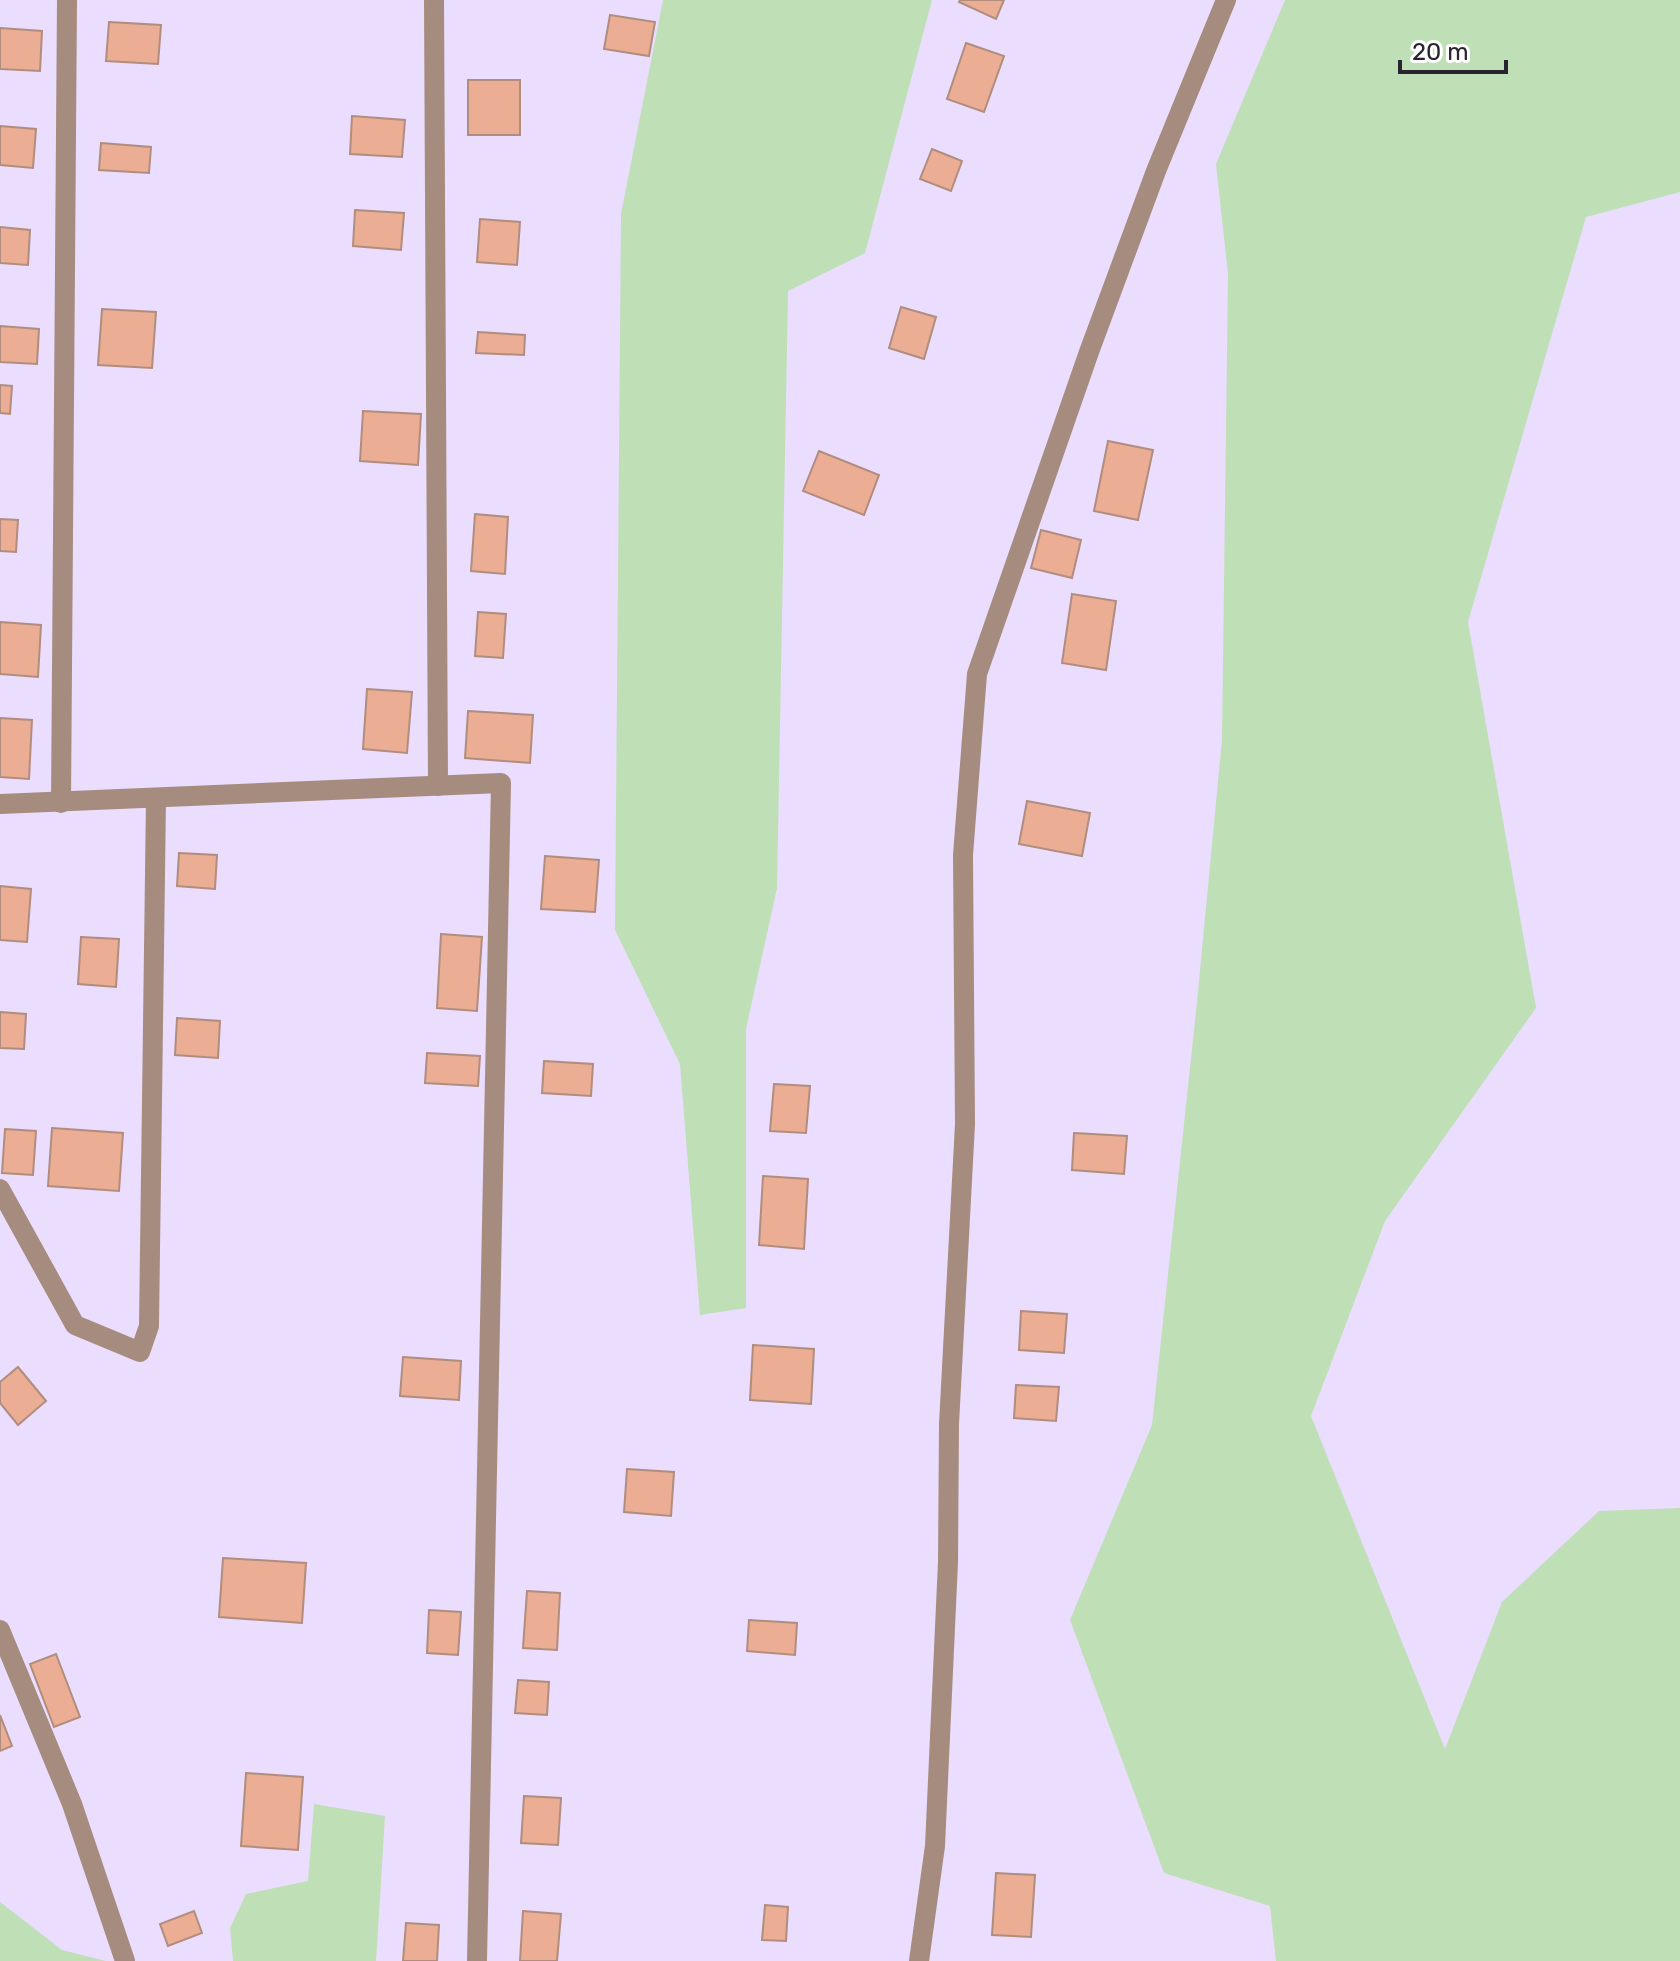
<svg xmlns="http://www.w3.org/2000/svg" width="1680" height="1961" font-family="Rubik,sans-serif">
<rect width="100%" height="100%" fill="#ebddfe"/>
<g fill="#bfdfb6">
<path d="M663,0H932L865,253L788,291L777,888L746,1029V1308L700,1315L680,1064L615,930L621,214Z"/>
<path d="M1285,0H1680V192L1586,217L1468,622L1536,1008L1385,1221L1311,1416L1445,1749L1502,1602L1599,1511L1680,1508V1961H1276L1270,1906L1164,1873L1070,1620L1152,1425L1197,1002L1222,740L1228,274L1216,164Z"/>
<path d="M314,1804L385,1816L376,1961H233L230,1928L246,1894L308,1881Z"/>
<path d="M0,1902L62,1950L106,1961H0Z"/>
</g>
<g fill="#ebad93" stroke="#b08d7f" stroke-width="2">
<path d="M960,0H1004L996,19L959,2Z"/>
<path d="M610,15L655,22L649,56L604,49Z"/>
<path d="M109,22L161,25L158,64L106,61Z"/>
<path d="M0,28L42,31L40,71L0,69Z"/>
<path d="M966,43L1004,56L984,112L947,99Z"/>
<rect x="468" y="80" width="52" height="55"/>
<path d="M352,116L405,120L402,157L350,154Z"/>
<path d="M0,126L36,129L33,168L0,165Z"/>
<path d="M101,143L151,147L149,173L99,170Z"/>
<path d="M932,149L962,161L951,191L920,179Z"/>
<path d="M355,210L404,213L401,250L353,246Z"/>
<path d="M480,219L520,222L517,265L477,262Z"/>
<path d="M0,227L30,230L28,265L0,263Z"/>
<path d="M901,307L936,317L924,359L889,348Z"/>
<path d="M102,309L156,312L152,368L98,365Z"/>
<path d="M0,326L39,329L37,364L0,362Z"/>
<path d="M478,332L525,335L524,355L476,353Z"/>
<path d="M0,385L12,386L10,414L0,413Z"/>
<path d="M363,411L421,414L418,465L360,461Z"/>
<path d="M1108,441L1153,450L1138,520L1094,511Z"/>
<path d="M819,451L879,475L864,515L803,491Z"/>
<path d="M475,514L508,517L505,574L471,571Z"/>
<path d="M0,519L18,520L16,552L0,551Z"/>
<path d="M1041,530L1081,540L1072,578L1031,568Z"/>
<path d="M1072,594L1116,601L1106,670L1062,663Z"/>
<path d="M478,612L506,614L503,658L475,656Z"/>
<path d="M0,622L41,625L38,677L0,674Z"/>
<path d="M367,689L412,692L407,753L363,749Z"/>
<path d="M468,711L533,715L530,763L465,758Z"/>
<path d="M0,718L32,720L29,779L0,777Z"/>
<path d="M1027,801L1090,813L1082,856L1019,844Z"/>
<path d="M179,853L217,855L215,889L177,886Z"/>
<path d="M545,856L599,860L595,912L541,909Z"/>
<path d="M0,886L31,889L27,942L0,940Z"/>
<path d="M441,934L482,937L477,1011L437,1008Z"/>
<path d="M81,937L119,939L116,987L78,984Z"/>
<path d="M0,1012L26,1014L24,1049L0,1048Z"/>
<path d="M177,1018L220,1021L218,1058L175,1055Z"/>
<path d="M427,1053L480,1056L478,1086L425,1083Z"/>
<path d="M544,1061L593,1064L591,1096L542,1093Z"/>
<path d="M774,1084L810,1086L806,1133L770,1131Z"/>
<path d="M52,1128L123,1133L119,1191L48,1186Z"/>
<path d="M5,1129L36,1131L33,1175L2,1173Z"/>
<path d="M1074,1133L1127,1136L1124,1174L1072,1170Z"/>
<path d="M763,1176L808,1179L804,1249L759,1245Z"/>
<path d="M1021,1311L1067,1314L1064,1353L1019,1350Z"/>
<path d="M753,1345L814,1349L811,1404L750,1400Z"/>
<path d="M403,1357L461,1361L459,1400L400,1396Z"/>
<path d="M18,1367L46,1401L18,1425L0,1403V1382Z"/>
<path d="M1016,1385L1059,1387L1056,1421L1014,1418Z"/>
<path d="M627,1469L674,1472L671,1516L624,1512Z"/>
<path d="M223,1558L306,1563L302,1623L219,1617Z"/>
<path d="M527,1591L560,1593L557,1650L523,1648Z"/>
<path d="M429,1610L461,1612L458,1655L427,1653Z"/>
<path d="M749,1620L797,1623L795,1655L747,1651Z"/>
<path d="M56,1654L80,1717L54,1727L30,1664Z"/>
<path d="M518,1680L549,1682L547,1715L515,1713Z"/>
<path d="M0,1715L12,1746L0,1751Z"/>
<path d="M246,1773L303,1777L298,1850L241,1846Z"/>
<path d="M524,1796L561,1798L558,1845L521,1843Z"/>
<path d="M996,1873L1035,1875L1031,1937L992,1935Z"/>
<path d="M765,1905L788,1907L786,1941L762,1940Z"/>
<path d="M194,1911L202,1933L168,1946L160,1924Z"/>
<path d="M523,1911L561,1914L557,1961H520Z"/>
<path d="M406,1923L439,1925L437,1961H403Z"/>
</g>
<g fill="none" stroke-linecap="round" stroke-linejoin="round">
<g stroke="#a58c7e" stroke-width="20">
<path d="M434,0L438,786"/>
<path d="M61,803L67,0"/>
<path d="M0,804L501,783L477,1961"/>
<path d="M0,1189L75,1325L140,1352L149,1326L156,799"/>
<path d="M0,1630L72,1804L125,1961"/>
<path d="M919,1961L935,1846L948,1562L949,1424L965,1124L963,855L977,674L1089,352L1156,171L1226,0"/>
</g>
</g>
<path d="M1400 60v12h106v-12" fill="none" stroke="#292430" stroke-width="4"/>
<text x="1412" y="60" font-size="24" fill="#292430" stroke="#ffffff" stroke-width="6" paint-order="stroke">20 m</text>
</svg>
